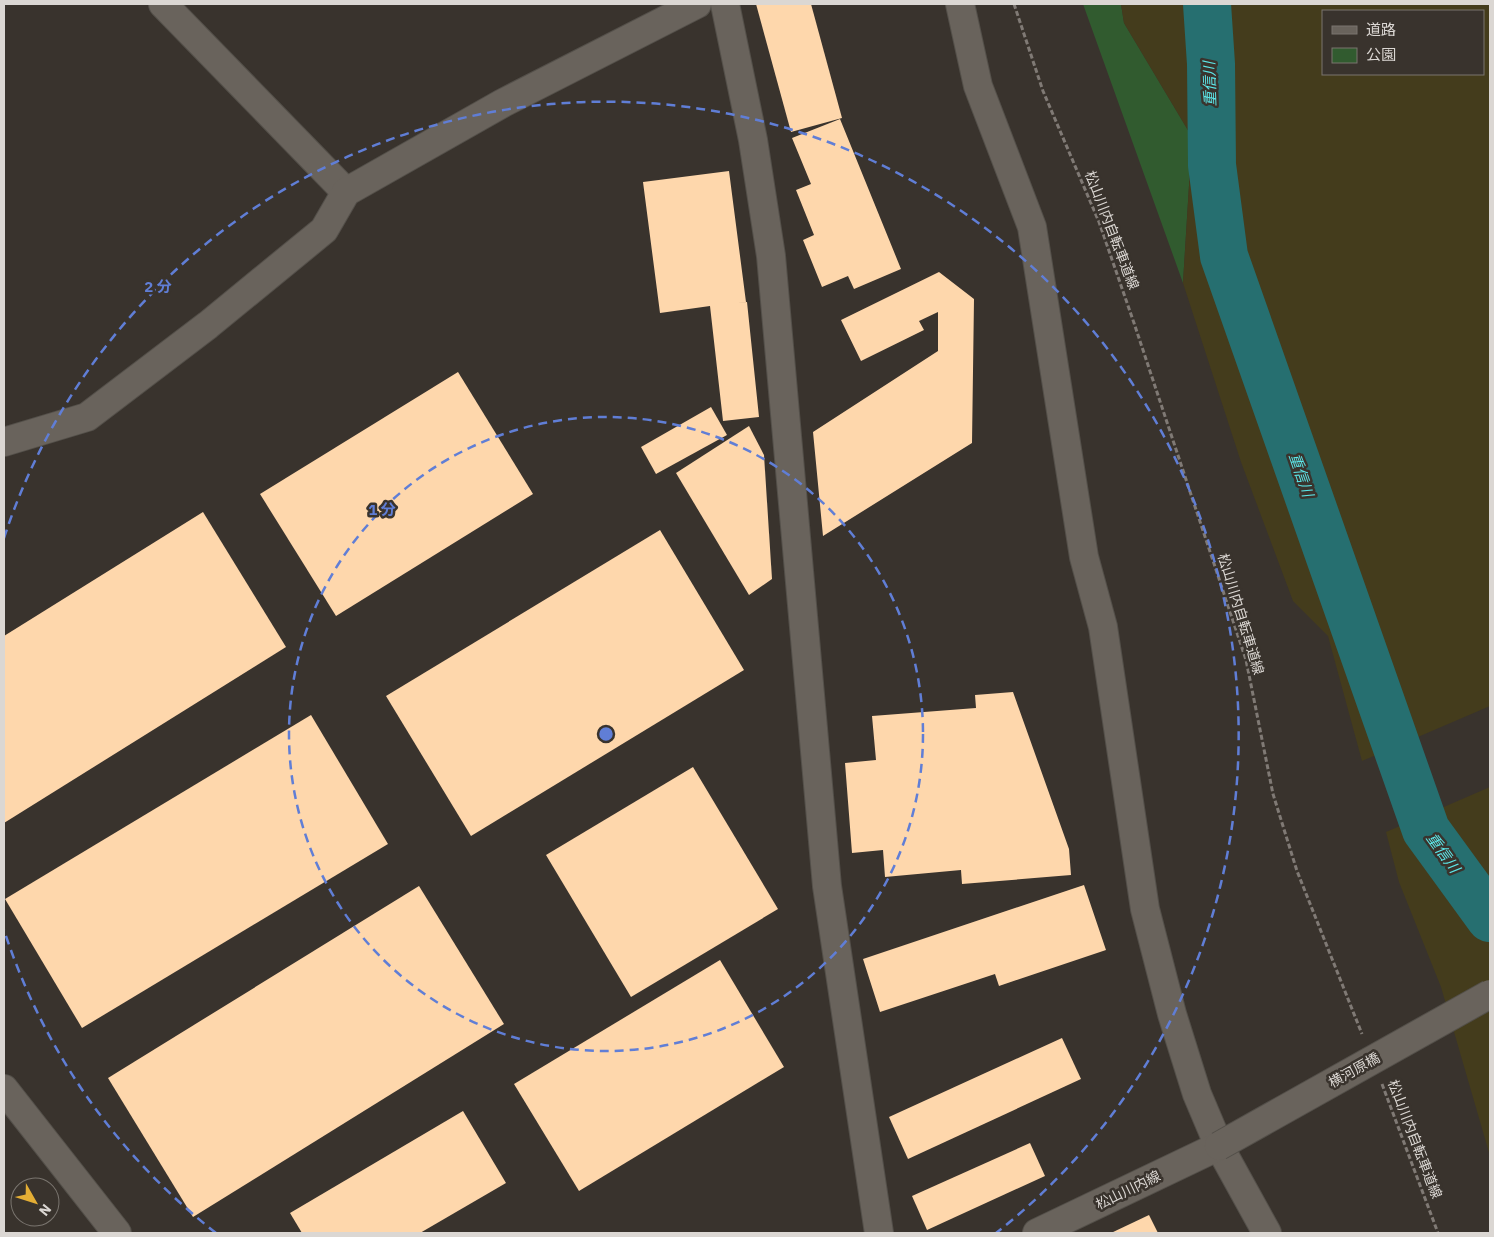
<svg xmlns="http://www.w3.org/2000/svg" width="1494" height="1237" font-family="'IBM Plex Sans','Noto Sans JP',sans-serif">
<rect width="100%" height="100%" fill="#39332d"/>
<path fill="#315b2f" d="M1083,4H1121L1124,23L1192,137L1183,283Z"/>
<g fill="#443c1c" fill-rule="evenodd">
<path d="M1121,4H1490V706L1362,761L1328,636L1293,601L1241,462L1183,283L1192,137L1124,23ZM1323,11H1483V74H1323Z"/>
<path d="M1490,787V1156L1441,987L1399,882L1386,832Z"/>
</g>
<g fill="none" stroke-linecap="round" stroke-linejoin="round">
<path stroke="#266f70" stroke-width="48" d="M1207,4L1211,64L1212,165L1224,256L1426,830L1490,918"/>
</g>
<g fill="#fed7ac">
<path d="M756,4H811L842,118L791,132Z"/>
<path d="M840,119L901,269L854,289L848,276L822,287L803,240L814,235L796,190L811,184L792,138Z"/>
<path d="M729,171L746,302L735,303L747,302L759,417L723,421L710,306L660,313L643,182Z"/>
<path d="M939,272L974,299L972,443L823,536L813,432L938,351V312L919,321L924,330L861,361L841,320Z"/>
<path d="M458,372L533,494L336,616L260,494Z"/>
<path d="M711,407L727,435L656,474L641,447Z"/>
<path d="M749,426L764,455L772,579L749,595L676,473Z"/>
<path d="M203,512L286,647L4,823V636Z"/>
<path d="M660,530L744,670L471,836L386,696Z"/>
<path d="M1013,692L1069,849L1071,875L962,884L961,870L885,877L883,850L852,853L845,763L876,760L872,716L976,708L975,695Z"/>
<path d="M311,715L388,844L82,1028L5,899Z"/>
<path d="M693,767L778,909L631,997L546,855Z"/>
<path d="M1084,885L1106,950L999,986L995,974L880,1012L863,959Z"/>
<path d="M419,886L504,1024L193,1217L108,1078Z"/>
<path d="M720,960L784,1067L579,1191L514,1084Z"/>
<path d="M1062,1038L1081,1079L908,1159L889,1117Z"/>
<path d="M463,1111L506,1183L420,1233H302L290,1213Z"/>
<path d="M1030,1143L1045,1176L927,1230L912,1196Z"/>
<path d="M1149,1215L1158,1233H1111Z"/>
</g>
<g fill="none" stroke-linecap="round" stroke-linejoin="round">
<g stroke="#54504a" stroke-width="30">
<g id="minor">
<path d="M163,4L346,192"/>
<path d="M960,4L978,86L1032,227L1084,557L1103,627L1145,909L1172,1014L1197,1094L1219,1146L1267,1233"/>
<path d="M4,442L87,417L208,325L324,230L346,192L503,103L697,4"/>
<path d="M4,1089L117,1233"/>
</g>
</g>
<g stroke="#54504a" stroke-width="30">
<path id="tertiary" d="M725,4L753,140L771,256L827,886L879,1233"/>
</g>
<g stroke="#54504a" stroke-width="30">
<path id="secondary" d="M1037,1233L1219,1146"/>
</g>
<g stroke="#807a75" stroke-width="3" stroke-dasharray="5 2.5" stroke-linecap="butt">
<path d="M1014,4L1043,91L1099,222L1134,323L1246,660L1273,794L1297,871L1362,1034"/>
<path d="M1382,1084L1438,1233"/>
</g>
<use href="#minor" stroke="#69635c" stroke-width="28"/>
<use href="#tertiary" stroke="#69635c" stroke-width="28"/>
<use href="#secondary" stroke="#69635c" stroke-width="28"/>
<g stroke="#54504a" stroke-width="30" stroke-linecap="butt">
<path id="secondary-bridge" d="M1219,1146L1490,994"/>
</g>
<use href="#secondary-bridge" stroke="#69635c" stroke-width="28"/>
</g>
<g fill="none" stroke="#607ed6" stroke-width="2.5" stroke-dasharray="9 6">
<circle cx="606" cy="734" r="317"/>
<path d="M216 1233A633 633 0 0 1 4 930M4 538A633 633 0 1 1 996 1233"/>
</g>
<g text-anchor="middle" stroke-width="5" stroke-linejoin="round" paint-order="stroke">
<g font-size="14" fill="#dbd7d3" stroke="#39332d">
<text transform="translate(1112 230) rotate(69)" y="5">松山川内自転車道線</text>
<text transform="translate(1241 614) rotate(73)" y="5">松山川内自転車道線</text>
<text transform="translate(1354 1070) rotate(-29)" y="5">横河原橋</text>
<text transform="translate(1415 1139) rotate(69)" y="5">松山川内自転車道線</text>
<text transform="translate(1128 1190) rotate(-26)" y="5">松山川内線</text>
</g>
<g font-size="15" font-style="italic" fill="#5ce6e8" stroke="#39332d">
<text transform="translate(1210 84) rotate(-92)" y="5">重信川</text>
<text transform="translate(1301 475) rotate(71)" y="5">重信川</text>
<text transform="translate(1443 853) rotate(54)" y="5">重信川</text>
</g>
</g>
<circle cx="606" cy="734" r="8" fill="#607ed6" stroke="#39332d" stroke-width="2.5"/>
<g font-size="15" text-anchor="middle" font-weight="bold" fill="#607ed6" stroke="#39332d" stroke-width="5" stroke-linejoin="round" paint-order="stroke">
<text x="158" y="292">2 分</text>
<text x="382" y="515">1 分</text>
</g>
<rect width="1494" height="1237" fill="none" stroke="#dbd7d3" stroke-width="10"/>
<rect x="1322" y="10" width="162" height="65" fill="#39332d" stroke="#7a756f"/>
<rect x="1332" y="26" width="25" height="8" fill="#69635c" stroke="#7a756f"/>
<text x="1366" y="35" font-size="15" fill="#dbd7d3">道路</text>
<rect x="1332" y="48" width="25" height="15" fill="#315b2f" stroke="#7a756f"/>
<text x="1366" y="60" font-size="15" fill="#dbd7d3">公園</text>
<g transform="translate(35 1202) rotate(129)"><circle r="24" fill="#39332d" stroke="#7a756f"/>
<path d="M0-4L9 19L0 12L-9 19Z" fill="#e4ae35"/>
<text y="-8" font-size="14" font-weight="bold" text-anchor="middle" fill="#dbd7d3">N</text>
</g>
</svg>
